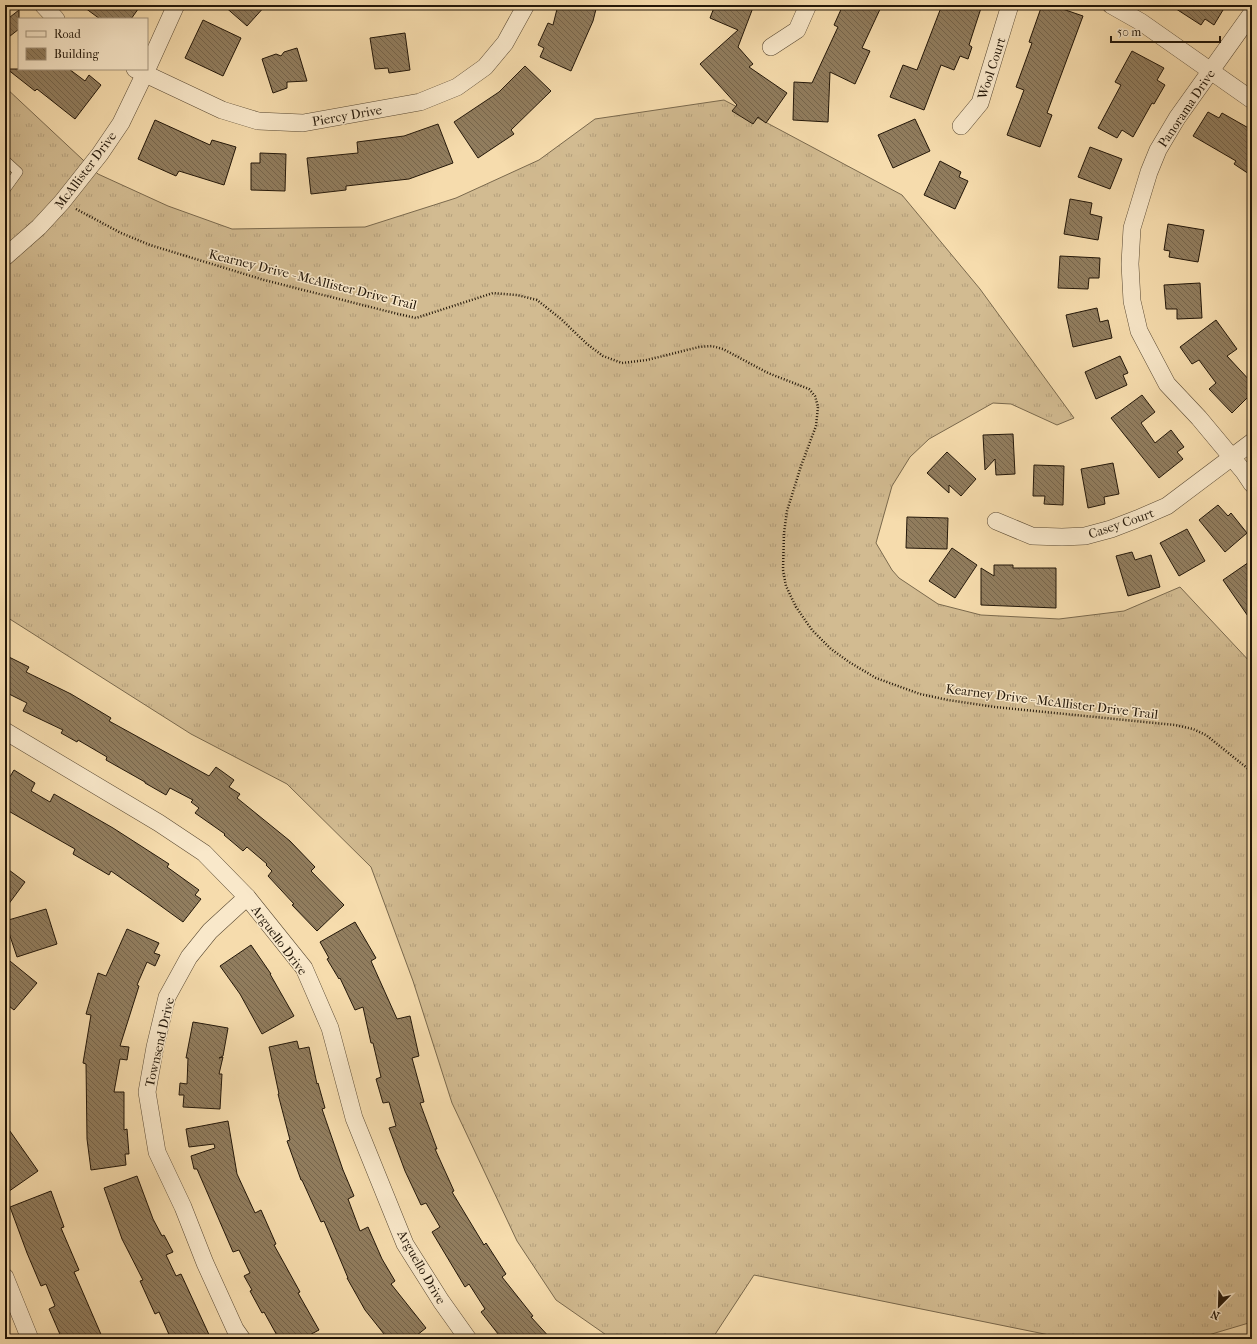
<svg xmlns="http://www.w3.org/2000/svg" width="1257" height="1344" font-family="'IM FELL French Canon',serif">
<defs>
<pattern id="grass-tufts" width="24" height="20" patternUnits="userSpaceOnUse"><rect width="24" height="20" fill="#d2bb91"/><path d="M3 7l-1-3M5 7V3M7 7l1-3M15 17l-1-3M17 17v-4M19 17l1-3" fill="none" stroke="#b4a07c"/></pattern>
<pattern id="building-back-hatch" width="6" height="6" patternUnits="userSpaceOnUse"><rect width="6" height="6" fill="#917d5e"/><path d="M-1 5l2 2M0 0l6 6M5-1l2 2" fill="none" stroke="#76654c"/></pattern>
</defs>
<rect width="100%" height="100%" fill="#f6dcad"/>
<filter id="stains"><feTurbulence type="fractalNoise" baseFrequency=".005" numOctaves="4"/><feColorMatrix values="0 0 0 0 .2 0 0 0 0 .09 0 0 0 0 .02 0 0 0 .5 -.17"/></filter>
<radialGradient id="worn" r=".72"><stop offset=".6" stop-color="#630" stop-opacity="0"/><stop offset="1" stop-color="#630" stop-opacity=".3"/></radialGradient>
<path fill="url(#grass-tufts)" stroke="#7a694d" d="M5,87L98,174L168,206L232,229L365,227L456,198L539,160L595,119L724,100L902,195L980,289L1074,418L1057,425L1011,404L993,403L929,439L910,457L892,486L876,543L892,570L899,578L938,604L981,615L1059,619L1124,611L1180,587L1252,664V1322L1195,1339H1069L754,1275L712,1339H612L556,1300L517,1241L452,1103L413,981L371,867L287,784L191,734L5,616Z"/>
<g fill="url(#building-back-hatch)" stroke="#231709">
<path d="M81,5H141L131,19H100Z"/>
<path d="M223,5H266L247,26Z"/>
<path d="M558,5H597L593,21L571,71L540,57L544,48L538,45L548,23L553,25Z"/>
<path d="M715,5H754L738,47L753,64L749,67L787,93L766,123L758,117L753,124L732,111L737,105L700,64L738,30L710,18Z"/>
<path d="M843,5H882L862,48L870,51L855,84L830,72L828,122L793,120L794,82L812,83L838,27L834,25Z"/>
<path d="M942,5H982L969,45L972,47L968,59L960,56L954,70L941,65L924,110L890,97L903,65L917,70Z"/>
<path d="M1042,5H1051L1083,16L1047,113L1052,115L1040,147L1007,135L1024,90L1016,87L1032,43L1029,42Z"/>
<path d="M1170,5H1226L1214,25L1205,19L1201,25Z"/>
<path d="M19,10V29L5,40V21Z"/>
<path d="M203,20L241,38L223,76L185,58Z"/>
<path d="M405,33L410,70L389,73L388,68L375,69L370,38Z"/>
<path d="M297,48L307,81L287,82V88L273,93L262,59L276,54L281,56L284,52Z"/>
<path d="M1132,51L1164,68L1157,80L1165,85L1154,104L1152,103L1133,137L1122,130L1117,138L1098,128L1121,85L1115,82Z"/>
<path d="M525,66L551,91L511,130L514,134L478,158L454,122L499,92Z"/>
<path d="M7,69H69L85,81L89,75L101,85L75,119L37,89L35,91Z"/>
<path d="M1208,112L1219,118L1222,113L1252,130V176L1234,164L1236,161L1193,136Z"/>
<path d="M915,119L930,151L893,168L878,135Z"/>
<path d="M155,120L210,145L212,140L236,147L224,185L179,171L176,176L138,159Z"/>
<path d="M438,124L453,163L409,179L346,186V190L311,194L307,158L358,153L357,142L404,136Z"/>
<path d="M1090,147L1122,159L1110,189L1078,177Z"/>
<path d="M260,153L286,154L285,191L251,190V163H260Z"/>
<path d="M940,161L961,172L959,177L968,181L955,209L924,195Z"/>
<path d="M1070,199L1092,203L1090,214L1102,217L1098,240L1064,234Z"/>
<path d="M1168,224L1204,230L1198,262L1169,257L1170,251L1164,250Z"/>
<path d="M1060,256L1100,258L1099,278H1089L1088,289L1058,288Z"/>
<path d="M1200,283L1202,318L1177,319V309H1166L1164,285Z"/>
<path d="M1097,308L1100,322L1108,320L1112,338L1073,347L1066,315Z"/>
<path d="M1216,320L1237,349L1227,356L1252,383V393L1232,413L1209,389L1216,383L1199,360L1192,364L1180,347Z"/>
<path d="M1120,356L1128,373L1123,375L1127,385L1096,399L1085,372Z"/>
<path d="M1142,395L1155,412L1141,423L1155,443L1171,430L1184,447L1177,452L1183,459L1159,478L1111,418Z"/>
<path d="M1013,434L1015,474L996,475L995,459L985,470L983,435Z"/>
<path d="M947,452L976,479L961,496L949,485V493L927,473Z"/>
<path d="M1113,463L1119,494L1104,497L1105,504L1088,508L1081,469Z"/>
<path d="M1034,465L1064,466L1063,505L1044,504L1045,496H1033Z"/>
<path d="M1218,505L1228,516L1231,513L1247,533L1225,552L1199,520Z"/>
<path d="M907,517L948,518L947,549L906,548Z"/>
<path d="M1187,529L1205,561L1179,576L1160,543Z"/>
<path d="M952,548L977,565L955,598L929,581Z"/>
<path d="M1132,552L1135,560L1151,555L1160,587L1128,596L1116,556Z"/>
<path d="M1252,560V622L1223,580Z"/>
<path d="M994,565H1013V568H1056V608L981,605V568L994,576Z"/>
<path d="M5,655L29,667L26,672L71,694L111,718L109,721L209,776L216,767L234,780L229,787L240,794L237,798L290,841L315,867L311,871L344,905L317,931L292,905L294,904L268,876L272,871L266,865L267,864L247,847L243,851L224,835L225,834L195,813L199,808L191,802L193,800L170,788L166,795L145,783V782L106,760L107,757L78,740L77,742L61,733L63,730L23,711L27,703L5,692Z"/>
<path d="M14,770L35,783L31,791L50,802L54,794L113,828L169,864L167,867L199,890L195,895L201,899L183,922L147,896L111,871L109,875L73,854L75,849L5,809V785Z"/>
<path d="M5,867L25,882L5,909Z"/>
<path d="M46,909L57,944L17,957L5,921Z"/>
<path d="M355,922L376,958L371,961L397,1019L410,1016L419,1056L412,1058L424,1102L420,1103L437,1149H435L454,1191L452,1192L484,1245L486,1243L506,1274L502,1277L533,1316L531,1317L551,1339H502L481,1312L485,1309L469,1284L465,1287L432,1232L440,1227L426,1203L421,1205L405,1171L389,1128L396,1126L389,1102L383,1103L376,1079L381,1077L373,1043H371L363,1007L355,1010L340,978L339,979L327,959L329,958L320,942Z"/>
<path d="M127,929L159,943L154,953L160,955L155,966L147,962L137,985L139,986L120,1046L129,1047L127,1060L120,1059L114,1092H124V1130L127,1129L129,1154H125L126,1165L91,1170L87,1139L86,1064L83,1063L91,1015L86,1014L98,973L106,976Z"/>
<path d="M251,945L271,974H270L294,1016L262,1034L240,994L220,966Z"/>
<path d="M5,957L37,983L14,1010L5,1003Z"/>
<path d="M193,1022L228,1028L223,1056L219,1058L223,1057L219,1074H222L220,1109L183,1107L184,1095H179L180,1083L187,1084L188,1058H186Z"/>
<path d="M297,1041L299,1049L309,1047L317,1084L318,1083L325,1108L322,1109L343,1170L354,1196L348,1199L360,1231L368,1227L382,1259L395,1281L391,1284L426,1328L412,1339H388L365,1310L347,1278H348L324,1221L321,1222L302,1180H301L287,1141L290,1140L278,1094H279L269,1047Z"/>
<path d="M228,1121L237,1174L255,1213L261,1210L276,1244L274,1245L300,1292L298,1293L319,1330L302,1339H279L264,1312L262,1313L250,1291L252,1290L244,1276L250,1273L239,1250L233,1252L197,1169H194L191,1156L215,1148L214,1144L189,1147L186,1129Z"/>
<path d="M5,1124L38,1171L5,1194Z"/>
<path d="M137,1176L153,1219L162,1236L164,1235L173,1252L166,1255L176,1276L181,1274L211,1339H171L159,1312L155,1314L140,1281L143,1280L122,1239L104,1188Z"/>
<path d="M51,1191L64,1227L61,1228L79,1270L74,1272L103,1339H62L49,1309L55,1306L46,1284L41,1286L27,1253L10,1207Z"/>
</g>
<g fill="none" stroke-linecap="round" stroke-linejoin="round">
<g stroke="#584832" stroke-width="10">
<path id="service" d="M5,160L18,172L5,190"/>
</g>
<g stroke="#584832" stroke-width="18">
<g id="minor">
<path d="M43,5L56,19"/>
<path d="M1111,5L1141,22L1252,100"/>
<path d="M1252,13L1177,118L1158,150L1149,172L1132,228L1130,264L1132,301L1139,331L1167,384L1199,418L1244,472L1252,484"/>
<path d="M771,47L797,30L808,5"/>
<path d="M135,69L222,110L258,121L303,123L420,102L457,87L485,67L505,43L526,5"/>
<path d="M147,69L176,5"/>
<path d="M961,126L980,103L1010,5"/>
<path d="M5,257L39,227L62,202L100,154L121,123L147,69"/>
<path d="M996,521L1032,536L1062,537L1085,536L1111,529L1137,519L1167,506L1252,442"/>
<path d="M5,731L159,823L204,853L247,897L304,968L330,1028L354,1118L405,1244L441,1301L468,1339"/>
<path d="M5,1277L30,1339"/>
<path d="M242,1339L235,1329L205,1263L183,1207L157,1152L147,1092L155,1047L167,997L189,957L210,931L247,897"/>
</g>
</g>
<path stroke="#231709" stroke-width="2.5" stroke-dasharray="1 2" stroke-linecap="butt" d="M76,209L121,233L150,245L264,280L394,313L416,318L493,293L517,295L537,300L561,319L587,344L603,356L622,363L647,360L699,347L712,346L723,349L768,373L809,389L815,396L818,407L816,426L801,466L787,511L784,533L783,570L786,586L796,607L812,630L831,649L849,662L876,678L920,694L948,700L995,707L1175,725L1193,729L1206,735L1252,772"/>
<use href="#service" stroke="#f9e8ca" stroke-width="9"/>
<use href="#minor" stroke="#f9e8ca" stroke-width="17"/>
</g>
<g text-anchor="middle" stroke-width="3" stroke-linejoin="round" paint-order="stroke">
<g font-size="13" fill="#231709" stroke="#f9e8ca">
<text transform="translate(991 68) rotate(-72)" y="5">Wool Court</text>
<text transform="translate(1186 108) rotate(-56)" y="5">Panorama Drive</text>
<text transform="translate(347 115) rotate(-10)" y="5">Piercy Drive</text>
<text transform="translate(85 170) rotate(-53)" y="5">McAllister Drive</text>
<text transform="translate(313 279) rotate(14)" y="5">Kearney Drive - McAllister Drive Trail</text>
<text transform="translate(1121 523) rotate(-19)" y="5">Casey Court</text>
<text transform="translate(1052 701) rotate(7)" y="5">Kearney Drive - McAllister Drive Trail</text>
<text transform="translate(280 940) rotate(53)" y="5">Arguello Drive</text>
<text transform="translate(159 1042) rotate(-77)" y="5">Townsend Drive</text>
<text transform="translate(422 1267) rotate(60)" y="5">Arguello Drive</text>
</g>
</g>
<rect width="1257" height="1344" fill="none" stroke="#f6dcad" stroke-width="20"/>
<rect x="6" y="6" width="1245" height="1332" fill="none" stroke="#231709" stroke-width="2"/>
<rect x="10" y="10" width="1237" height="1324" fill="none" stroke="#231709"/>
<rect x="18" y="18" width="130" height="52" fill="#f9e8ca" stroke="#a3947d"/>
<rect x="26" y="31" width="20" height="6" fill="#f9e8ca" stroke="#a3947d"/>
<text x="54" y="38" font-size="12" fill="#231709">Road</text>
<rect x="26" y="48" width="20" height="12" fill="url(#building-back-hatch)" stroke="#a3947d"/>
<text x="54" y="58" font-size="12" fill="#231709">Building</text>
<g transform="translate(1219 1306) rotate(203)" stroke="#f9e8ca" stroke-width="3" paint-order="stroke">
<path d="M0-3L7 15L0 10L-7 15Z" fill="#231709"/>
<text y="-6" font-size="11" font-weight="bold" text-anchor="middle" fill="#231709">N</text>
</g>
<path d="M1111 36v6h109v-6" fill="none" stroke="#231709" stroke-width="2"/>
<text x="1117" y="36" font-size="12" fill="#231709" stroke="#f9e8ca" stroke-width="3" paint-order="stroke">50 m</text>
<rect width="100%" height="100%" filter="url(#stains)"/>
<rect width="100%" height="100%" fill="url(#worn)"/>
</svg>
